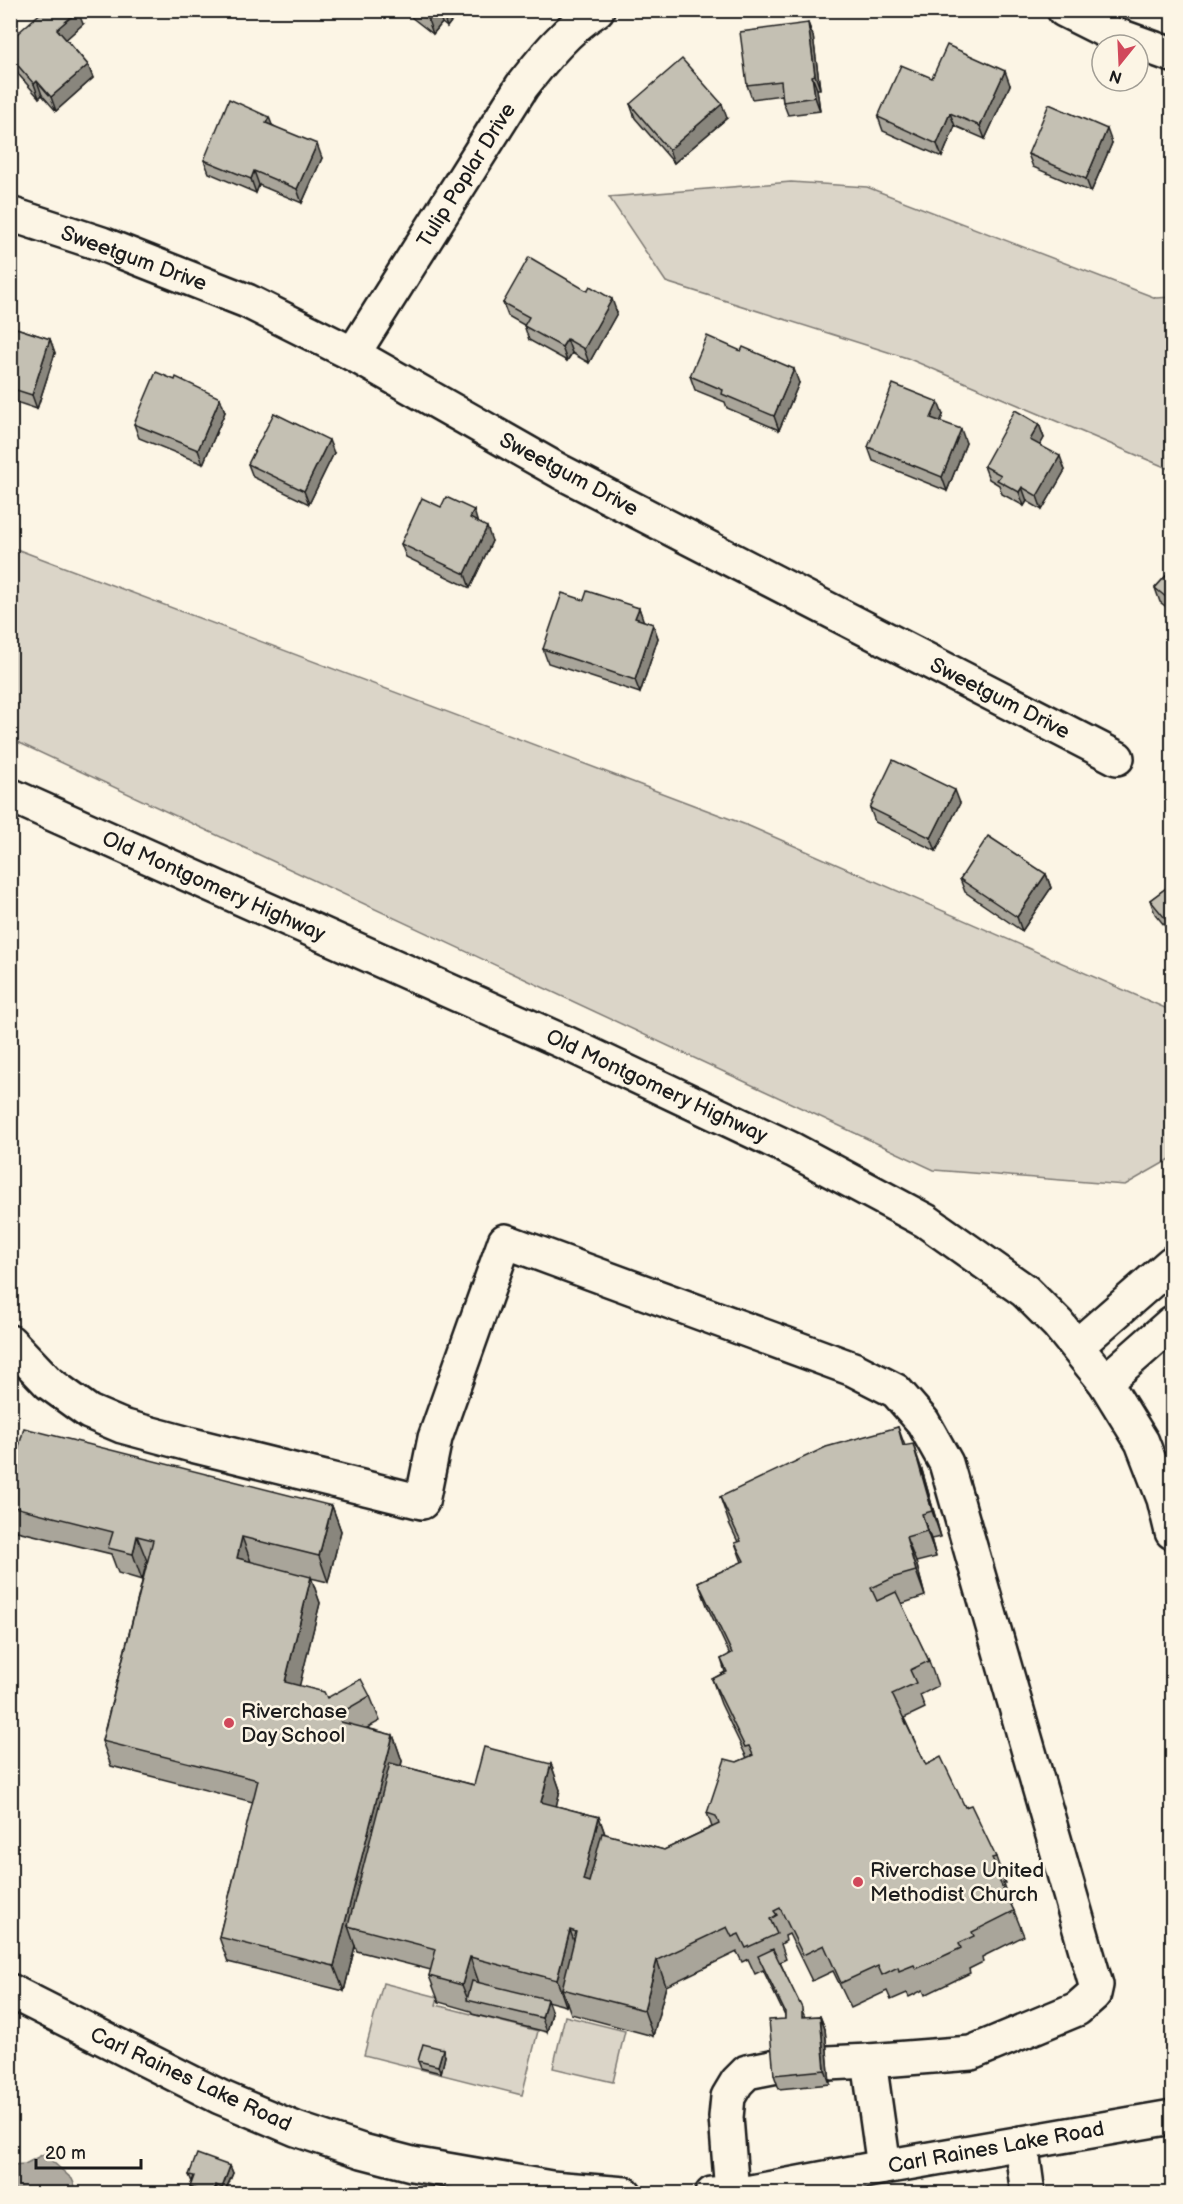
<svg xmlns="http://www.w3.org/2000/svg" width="1183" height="2204" font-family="'Balsamiq Sans',sans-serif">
<rect width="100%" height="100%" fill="#fcf5e5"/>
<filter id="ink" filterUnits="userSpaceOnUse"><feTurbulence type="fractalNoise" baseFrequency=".0167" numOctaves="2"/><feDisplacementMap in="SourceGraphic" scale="12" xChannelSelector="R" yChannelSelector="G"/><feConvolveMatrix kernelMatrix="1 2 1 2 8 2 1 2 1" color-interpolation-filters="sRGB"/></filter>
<g filter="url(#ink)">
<g fill="#dbd5c8" stroke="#7c7872" stroke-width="1.5">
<path d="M791,182L867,187L1156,298L1172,297V470L907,358L666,282L609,197Z"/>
<path d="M11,547L749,826L1172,1011V1158L1125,1185L934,1170L11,739Z"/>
<path d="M383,1983L438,1997L436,2005L538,2031L522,2095L364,2055Z"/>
<path d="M565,2016L625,2031L613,2082L553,2068Z"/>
</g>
<path fill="#b0aba1" stroke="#75726c" stroke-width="1.5" d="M44,2154L72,2179L78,2193H11V2165L25,2164Z"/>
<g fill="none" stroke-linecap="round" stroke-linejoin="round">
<g stroke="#1c1c1c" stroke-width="38">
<g id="minor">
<path d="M1064,10L1108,32L1172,55"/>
<path d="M10,214L102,244L247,301L353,354L561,472L1117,758"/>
<path d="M353,354L522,86C544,58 567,29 597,10"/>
<path d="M10,795L566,1043L793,1150L926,1221L1025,1291L1058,1324L1105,1382L1142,1442L1164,1499L1172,1532"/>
<path d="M10,1342L49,1383L89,1412L122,1426L192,1445L422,1502L435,1438L505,1241L853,1369L896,1391L923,1422L946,1463L1096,1985L1094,1994L1077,2009L971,2053L869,2061L884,2167"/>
<path d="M1077,1346L1172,1263"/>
<path d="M1105,1382L1172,1323"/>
<path d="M10,1991L220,2097L296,2129L362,2151L412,2164L551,2188L625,2194"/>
<path d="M828,2063L869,2061"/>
<path d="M1021,2143L1028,2194"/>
<path d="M732,2193L726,2117L728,2097L737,2082L747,2072L777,2066"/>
<path d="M712,2194L751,2192L884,2167L1172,2117"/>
</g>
</g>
<use href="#minor" stroke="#fcf5e5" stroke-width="33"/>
</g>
<g fill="#a9a59a" stroke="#1c1c1c" stroke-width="1.5">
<path d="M402,10H460L447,27L442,23L433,34Z"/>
<path d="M808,23L813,36L820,89H817L820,111L788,115L783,102L782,95L752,99L747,85Z"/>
<path d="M83,24L66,39L88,65L93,78L56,111L42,95L39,98L19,75L14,63L10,58V40Z"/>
<path d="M932,78L1010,85L985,139L955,126L942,157L883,131L878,117Z"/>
<path d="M630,104L727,118L674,163L635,118Z"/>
<path d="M272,125L322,158L302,203L259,185L256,193L209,173L204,160Z"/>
<path d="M1112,143L1091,192L1033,167L1028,154Z"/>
<path d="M503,303L617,313L589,363L572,353L567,361L529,340L524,325L508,316Z"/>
<path d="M10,326L50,339L55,353L37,409L10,400Z"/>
<path d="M690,376L799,383L779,430L727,408L725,402L695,390Z"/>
<path d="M175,380L220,398L225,412L203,464L139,438L134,424Z"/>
<path d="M943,415L940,422L966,443L947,491L873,461L868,447Z"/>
<path d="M1039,424L1044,438L1040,445L1065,470L1042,510L1027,501L1024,506L1002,494L999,485L989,479L984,466Z"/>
<path d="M334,453L309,504L253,477L248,464Z"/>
<path d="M441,507L478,522L492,541L470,588L406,557L401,544Z"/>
<path d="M1173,568V612L1160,602L1155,588Z"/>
<path d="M584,600L639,608L643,621L653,624L658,638L640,693L548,663L543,649Z"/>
<path d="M960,803L936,851L875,822L870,808Z"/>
<path d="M1046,874L1051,888L1022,931L965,892L960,879Z"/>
<path d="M1173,883V936L1155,914L1150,900Z"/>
<path d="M898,1427L905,1446L922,1470L941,1537L931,1539L936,1557L916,1562L925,1596L901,1604L929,1661L938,1686L920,1695L925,1708L904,1718L926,1765L965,1807L996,1857L1005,1883H1003L1007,1896L1014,1911L1024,1936L982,1957L983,1962L969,1969L970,1973L925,1995L923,1990L909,1997L907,1993L891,2000L887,1991L851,2008L833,1971L812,1981L789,1934L785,1936L786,1941L781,1944L786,1959L780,1962L805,2017L820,2016L825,2029L830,2084L779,2089L774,2075L785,2019V2016L763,1970L755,1974L748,1959L742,1962L737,1952L666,1986L653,2036L571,2014L567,2003L566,2006L547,2001L552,2013L547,2032L472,2014L471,2011L439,2002L429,1976L431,1970L357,1951L355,1946L344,1991L228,1962L219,1937L253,1802L111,1766L102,1741L147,1562V1561L142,1580L118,1573L111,1554L13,1530L10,1522V1479L332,1506L341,1531L328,1582L311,1578L320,1603L299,1686L327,1698L370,1696L380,1721L367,1728L393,1735L402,1761L401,1766L474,1785L551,1764L560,1790L556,1806L599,1817L605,1834L664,1850L712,1827L707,1813L737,1762L747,1758L721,1704L712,1679L725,1672L721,1659L730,1655L708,1608L698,1582L742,1562L735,1543L738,1542L729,1523L720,1497Z"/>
<path d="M445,2056L441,2073L421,2068L418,2061Z"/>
<path d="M230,2166L233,2173L225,2193L218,2192V2193H192L190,2187L192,2182L189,2175Z"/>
</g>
<g fill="#89867d" stroke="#1c1c1c" stroke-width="1.5">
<path d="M436,10H438L442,23L433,34L428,20Z"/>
<path d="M444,10H460L447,27L442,13Z"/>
<path d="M78,11L83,24L62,43L57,29Z"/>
<path d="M808,23L813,36L820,89L815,75Z"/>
<path d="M88,65L93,78L56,111L51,97Z"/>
<path d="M1005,71L1010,85L985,139L980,126Z"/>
<path d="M812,76L817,89L820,111L815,97Z"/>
<path d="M37,81L42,95L39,98L34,84Z"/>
<path d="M722,104L727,118L674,163L669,150Z"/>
<path d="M950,113L955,126L942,157L937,144Z"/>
<path d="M269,117L274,130L266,123Z"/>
<path d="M1107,129L1112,143L1091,192L1086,179Z"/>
<path d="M317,144L322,158L302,203L297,189Z"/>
<path d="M254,171L259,185L256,193L251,179Z"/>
<path d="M612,299L617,313L589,363L584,349Z"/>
<path d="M50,339L55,353L37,409L32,395Z"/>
<path d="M567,339L572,353L567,361L562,347Z"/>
<path d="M794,369L799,383L779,430L774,416Z"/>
<path d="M220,398L225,412L203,464L198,450Z"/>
<path d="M938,402L943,415L936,432L931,418Z"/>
<path d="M1039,424L1044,438L1035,454L1030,440Z"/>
<path d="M961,429L966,443L947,491L942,477Z"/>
<path d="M329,440L334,453L309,504L304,491Z"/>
<path d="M1060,456L1065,470L1042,510L1037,496Z"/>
<path d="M1022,487L1027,501L1024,506L1019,492Z"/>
<path d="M474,510L478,524L470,518Z"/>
<path d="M487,527L492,541L470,588L465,574Z"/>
<path d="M639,608L644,622L635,618Z"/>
<path d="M653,624L658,638L640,693L635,680Z"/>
<path d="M955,790L960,803L936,851L931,838Z"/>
<path d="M1046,874L1051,888L1022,931L1017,917Z"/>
<path d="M913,1444L922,1470L941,1537L932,1511Z"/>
<path d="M332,1506L341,1531L328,1582L319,1556Z"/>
<path d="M922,1514L931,1539L936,1557L927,1531Z"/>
<path d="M137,1536L147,1561L142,1580L133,1554Z"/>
<path d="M242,1537L251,1562L237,1558Z"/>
<path d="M906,1537L916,1562L925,1596L916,1571Z"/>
<path d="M311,1577L320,1603L294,1708L285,1682Z"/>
<path d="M393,1735L402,1761L360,1929L348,1926L355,1946L344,1991L334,1966Z"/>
<path d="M551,1764L560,1790L551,1828L541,1802Z"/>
<path d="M599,1817L608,1843L592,1905L583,1880Z"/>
<path d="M570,1930L579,1955L562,1989L567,2003L566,2006L557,1980Z"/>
<path d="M470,1957L479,1983L468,2000L462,1985Z"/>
<path d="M657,1960L666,1986L653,2036L644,2010Z"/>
<path d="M547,1999L552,2013L547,2032L542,2018Z"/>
<path d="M820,2016L825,2029L830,2084L825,2070Z"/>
<path d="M443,2049L445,2056L441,2073L438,2066Z"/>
<path d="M230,2166L233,2173L224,2193L222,2188Z"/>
<path d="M216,2185L218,2192V2193H213Z"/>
</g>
<g fill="#c4c0b3" stroke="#1c1c1c" stroke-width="1.5">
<path d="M44,10L78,11L57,29L88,65L51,97L37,81L34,84L14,61L17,58L10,50V40Z"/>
<path d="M415,10H436L428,20Z"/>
<path d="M808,23L815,75L812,76L815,97L783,102L781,81L747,85L740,32Z"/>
<path d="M947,45L1005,71L980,126L950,113L937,144L878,117L901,65L932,78Z"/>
<path d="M682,59L722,104L669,150L630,104Z"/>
<path d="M229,99L269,117L266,123L317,144L297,189L254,171L251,179L204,160Z"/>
<path d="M1049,104L1107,129L1086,179L1028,154Z"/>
<path d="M529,257L587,291L590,286L612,299L584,349L567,339L562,347L524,326L529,317L503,303Z"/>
<path d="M10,326L50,339L32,395L10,388Z"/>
<path d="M707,336L741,351L743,347L794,369L774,416L722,394L723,390L690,376Z"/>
<path d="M156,372L175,380L176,377L220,398L198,450L134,424Z"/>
<path d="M893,384L938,402L931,418L961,429L942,477L868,447Z"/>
<path d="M1015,410L1039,424L1030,440L1060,456L1037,496L1022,487L1019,492L997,480L1001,475L984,466Z"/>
<path d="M274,413L329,440L304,491L248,464Z"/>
<path d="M446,497L474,510L470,518L487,527L465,574L401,544L422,498L441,507Z"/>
<path d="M1173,568V603L1155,588Z"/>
<path d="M587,591L639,608L635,618L653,624L635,680L543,649L562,593L584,600Z"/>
<path d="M893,760L955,790L931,838L870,808Z"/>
<path d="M988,836L1046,874L1017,917L960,879Z"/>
<path d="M1173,883V928L1150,900Z"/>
<path d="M898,1427L903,1446L913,1444L932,1511L922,1514L927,1531L906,1537L916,1571L895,1577L871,1588L877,1601L896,1592L929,1661L910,1670L916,1683L892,1694L926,1765L941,1757L965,1807L971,1805L996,1857L992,1858L998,1870L995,1872L1014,1911L972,1932L974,1936L959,1943L961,1948L916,1969L914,1965L899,1971L898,1967L882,1975L878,1966L841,1983L824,1945L803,1955L780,1908L774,1911L777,1915L770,1919L777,1934L746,1948L739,1934L732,1937L727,1927L657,1960L644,2010L562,1989L576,1932L570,1930L557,1980L470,1957L462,1985L429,1976L436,1949L348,1926L390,1763L474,1785L484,1747L551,1764L541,1802L599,1817L583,1880L589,1882L602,1833L664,1850L719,1824L716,1816L707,1813L725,1759L737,1762L753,1755L749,1746L745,1747L712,1679L727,1672L721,1659L732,1653L698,1582L744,1561L735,1543L741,1541L720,1497L826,1447Z"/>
<path d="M24,1428L332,1506L319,1556L242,1537L237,1558L311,1577L285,1682L324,1692L327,1698L361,1679L370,1696L337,1715L341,1722L393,1735L334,1966L219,1937L258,1780L102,1741L153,1540L137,1536L133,1554L108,1548L113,1532L10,1506V1479Z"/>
<path d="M773,1949L802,2008V2017L820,2016L825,2070L774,2075L769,2020L785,2019V2012L758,1956Z"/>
<path d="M472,1981L547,1999L542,2018L467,2000Z"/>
<path d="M423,2044L443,2049L438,2066L418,2061Z"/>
<path d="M197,2154L230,2166L222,2188L216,2185L213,2193H206L190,2187L194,2176L189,2175Z"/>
</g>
</g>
<g fill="#d1495b" stroke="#fcf5e5" stroke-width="2">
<circle cx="229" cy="1723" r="6"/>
<circle cx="858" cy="1882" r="6"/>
</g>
<g text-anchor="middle" stroke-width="5" stroke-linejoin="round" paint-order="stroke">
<g font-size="21" fill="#1c1c1c" stroke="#fcf5e5">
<text transform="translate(466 175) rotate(-58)" y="7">Tulip Poplar Drive</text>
<text transform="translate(134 258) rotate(20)" y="7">Sweetgum Drive</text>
<text transform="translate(569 474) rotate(28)" y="7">Sweetgum Drive</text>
<text transform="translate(1000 698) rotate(27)" y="7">Sweetgum Drive</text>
<text transform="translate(214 886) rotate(24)" y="7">Old Montgomery Highway</text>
<text transform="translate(657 1086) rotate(25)" y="7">Old Montgomery Highway</text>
<text transform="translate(191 2079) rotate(25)" y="7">Carl Raines Lake Road</text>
<text transform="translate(996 2147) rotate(-10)" y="7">Carl Raines Lake Road</text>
</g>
<g font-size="21" fill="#1c1c1c" stroke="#fcf5e5" text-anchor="start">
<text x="241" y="1718">Riverchase<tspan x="241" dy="24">Day School</tspan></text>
<text x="870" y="1877">Riverchase United<tspan x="870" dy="24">Methodist Church</tspan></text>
</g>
</g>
<rect width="1183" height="2204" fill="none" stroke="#fcf5e5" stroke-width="36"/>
<rect x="18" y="18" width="1147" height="2168" fill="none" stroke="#1c1c1c" stroke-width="2" filter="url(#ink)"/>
<g transform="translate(1120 63) rotate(198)"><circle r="28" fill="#fcf5e5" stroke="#a29e95" stroke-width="1.5"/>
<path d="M0-4.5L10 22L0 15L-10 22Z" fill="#d1495b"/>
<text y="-9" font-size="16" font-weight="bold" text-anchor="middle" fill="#1c1c1c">N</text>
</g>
<path d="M36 2159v9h105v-9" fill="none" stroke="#1c1c1c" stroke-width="3"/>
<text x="45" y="2159" font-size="18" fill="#1c1c1c" stroke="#fcf5e5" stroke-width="4.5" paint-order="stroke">20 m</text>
</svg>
